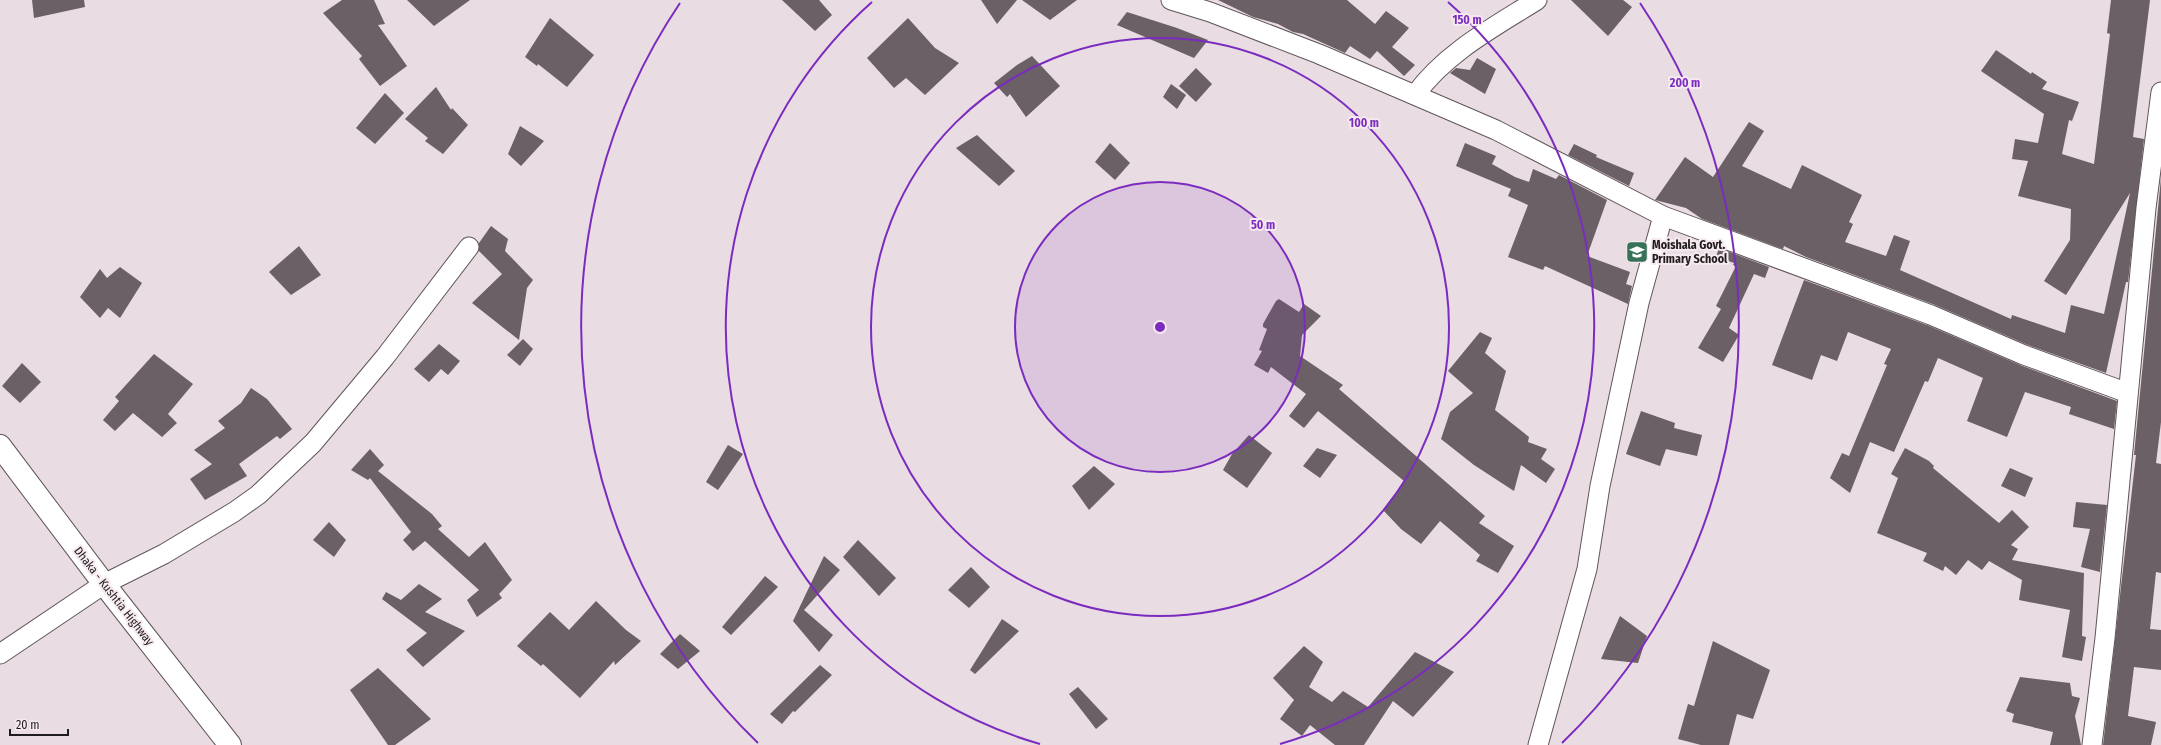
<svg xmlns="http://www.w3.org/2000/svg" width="2161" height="745" font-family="'Fira Sans Condensed',sans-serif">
<rect width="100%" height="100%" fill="#e9dce3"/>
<g fill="#6a6065">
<path d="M32,0H84L85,7L34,18Z"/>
<path d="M342,0H374L385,24L378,25L407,66L380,86L359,59L362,56L323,13Z"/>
<path d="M407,0H470L434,26Z"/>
<path d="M782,0H819L832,15L815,31Z"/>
<path d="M981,0H1017L997,24Z"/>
<path d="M1022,0H1077L1050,20Z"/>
<path d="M1218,0H1347L1375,24L1386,11L1409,28L1392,47L1415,65L1404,76L1377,51L1370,59L1350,46L1345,53L1303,34L1293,32L1278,24L1253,17Z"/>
<path d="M1571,0H1623L1632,7L1608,36Z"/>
<path d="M2111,0H2150L2133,137L2144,139L2128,282H2126L2106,373L2028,345L1935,305L1806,257L1784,246L1783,249L1702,219L1686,208L1655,200L1685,157L1713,177L1749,122L1764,131L1742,166L1791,189L1802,165L1862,195L1849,222L1853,224L1845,242L1886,256L1894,235L1910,241L1900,270L2011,319L2012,315L2065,333L2071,305L2104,314L2130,193L2066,295L2044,281L2070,240L2071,209L2018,196L2028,161L2012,159L2015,139L2038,143L2044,114L1981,71L1996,50L2031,74L2032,72L2047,82L2042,89L2079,102L2072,121L2069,120L2062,154L2094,164L2110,34L2107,33Z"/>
<path d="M1127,12L1177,28L1208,40L1194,58L1117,25Z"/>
<path d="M550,18L594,55L567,87L538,64L537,66L525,57Z"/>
<path d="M908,18L935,48L959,63L925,95L906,78L894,88L867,58Z"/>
<path d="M1032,56L1060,86L1026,117L1010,94L1007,97L994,83L1017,65Z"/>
<path d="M1477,58L1496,69L1485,94L1450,73L1456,68L1470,70Z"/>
<path d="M1196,68L1212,84L1196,102L1179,86Z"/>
<path d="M1171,84L1186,95L1177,109L1163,97Z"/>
<path d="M436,87L451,110L452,108L468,125L443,154L425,141L428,138L405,119Z"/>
<path d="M385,93L404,113L375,144L356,128Z"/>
<path d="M520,126L544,141L521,166L508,154Z"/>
<path d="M977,135L1015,171L999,186L956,148Z"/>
<path d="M1110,143L1130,163L1115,180L1095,162Z"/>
<path d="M1465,143L1496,156L1492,164L1515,177L1529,182L1533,169L1556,179L1559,175L1607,200L1587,256L1630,272L1626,284L1632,286L1628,304L1545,266L1543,270L1508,257L1528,205L1508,196L1511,189L1456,166Z"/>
<path d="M1574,144L1597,155L1596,157L1634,173L1629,186L1568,155Z"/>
<path d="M2161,178V422L2156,463L2161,464V573L2156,572L2150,629L2161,630V670L2134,667L2128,716L2156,722L2151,745H2103L2136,455H2134Z"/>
<path d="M491,226L508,239L505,251L533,280L527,288L519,340L472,303L502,274L479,251V243Z"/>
<path d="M299,246L321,275L291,295L269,272Z"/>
<path d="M1719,248L1769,267L1765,278L1754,274L1729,328L1739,335L1723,362L1698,348L1721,309L1716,306L1736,266L1733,265L1734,263L1716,257Z"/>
<path d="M120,267L142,283L120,318L108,308L100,318L80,297L100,269L107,278Z"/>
<path d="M1804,280L1927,325L2020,365L2117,401L2114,429L2069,414L2071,407L2025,392L2007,437L1967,421L1983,378L1938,358L1928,382L1925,381L1894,452L1870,442L1850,493L1830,478L1842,453L1849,456L1887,365L1884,364L1891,349L1848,332L1837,361L1821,355L1812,380L1772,365Z"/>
<path d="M1279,299L1299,312L1304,304L1321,316L1302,335L1300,356L1343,385L1339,389L1485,516L1479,523L1514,546L1498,573L1476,561L1480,555L1440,521L1421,544L1401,529L1383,510L1404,481L1318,411L1304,428L1289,416L1306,394L1271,367L1268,373L1254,365L1262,351L1259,350L1267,329L1263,327V324L1276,301Z"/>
<path d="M1480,332L1492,338L1485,353L1506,371L1495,410L1529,437L1528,442L1547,449L1541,459L1555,469L1546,483L1521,465L1514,491L1474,465L1441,439L1450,412L1473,393L1448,371Z"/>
<path d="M523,339L533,349L520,366L507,355Z"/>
<path d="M439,344L460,361L448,375L441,369L429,382L414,369Z"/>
<path d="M154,354L193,384L168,414L177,423L162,437L133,413L115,431L103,420L119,401L115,397Z"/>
<path d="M22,363L41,382L20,403L2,386Z"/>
<path d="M251,388L267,399L292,429L280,439L277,436L239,464L247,476L205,500L190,479L212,464L194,450L225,428L218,421L241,403Z"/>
<path d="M1641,411L1675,423L1674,428L1702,435L1697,456L1666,449L1660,466L1626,454Z"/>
<path d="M1249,435L1272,453L1247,488L1223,470L1232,454Z"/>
<path d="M728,445L743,454L718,490L706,482Z"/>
<path d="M1317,448L1337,455L1320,478L1303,466Z"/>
<path d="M1905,448L1929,461L1934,466L1933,468L1999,523L2012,510L2029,527L2011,545L2018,549L2012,560L2084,573L2082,636L2086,637L2082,661L2062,657L2070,610L2019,600L2022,580L1989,561L1982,570L1968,560L1956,575L1945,566L1943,571L1923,561L1927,553L1877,533L1898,478L1891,474Z"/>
<path d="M370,449L384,465L378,471L432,514L442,526L438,529L469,557L485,542L512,580L499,594L502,598L477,617L467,600L479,590L425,541L413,551L403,540L411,532L370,478L368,480L351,470Z"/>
<path d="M1094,466L1115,484L1089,510L1072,486Z"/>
<path d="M2010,468L2033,478L2025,497L2001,486Z"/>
<path d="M2076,502L2107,505L2100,572L2081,567L2090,529L2073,527Z"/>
<path d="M329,522L346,540L334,557L313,540Z"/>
<path d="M858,540L896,578L879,596L843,557Z"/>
<path d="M824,556L840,570L804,610L833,635L819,652L793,621Z"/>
<path d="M971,567L990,587L969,608L948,590Z"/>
<path d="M765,576L778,587L731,635L722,627Z"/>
<path d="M419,584L442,599L425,612L465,631L423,667L406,650L427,633L382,599L386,592L401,600Z"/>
<path d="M596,601L626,630L641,641L615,665L614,661L580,698L543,664L541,666L517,646L550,612L569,630Z"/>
<path d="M1620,616L1647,636L1638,663L1601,659Z"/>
<path d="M1002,619L1019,631L975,674L970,670Z"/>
<path d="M680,634L700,651L678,669L660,654Z"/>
<path d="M1713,641L1770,670L1753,719L1737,714L1729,745H1701L1678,739L1688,704L1694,706Z"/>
<path d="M1304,646L1323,662L1309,687L1332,702L1343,691L1368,707L1415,652L1454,672L1413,717L1393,701L1364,745H1335L1310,725L1302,736L1280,719L1294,700L1273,678Z"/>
<path d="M820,665L832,675L795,712L793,711L782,724L770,714Z"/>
<path d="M378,668L431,719L395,745H388L350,690Z"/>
<path d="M2020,677L2070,683L2072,696L2080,698L2075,716L2081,745H2050L2053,732L2012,722L2014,714L2006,711Z"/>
<path d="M1078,687L1108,719L1096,729L1069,694Z"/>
</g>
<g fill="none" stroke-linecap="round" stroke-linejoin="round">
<g stroke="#5f555b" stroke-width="21">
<g id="minor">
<path d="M1171,0L1210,12L1319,54L1496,130L1663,216L1931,315L2024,355L2128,393"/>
<path d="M1415,95C1445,53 1494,27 1537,0"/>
<path d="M0,654L104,584L164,554L234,512L258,495L313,443L385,357L469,247"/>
<path d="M1538,745L1587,569L1600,486L1639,303L1663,216"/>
<path d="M2092,745L2105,638L2146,208L2161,92"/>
</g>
</g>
<g stroke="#5f555b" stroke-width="24">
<path id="major" d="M0,446L104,584L230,745"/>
</g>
<use href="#minor" stroke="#fff" stroke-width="19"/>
<use href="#major" stroke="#fff" stroke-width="22"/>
</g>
<circle cx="1160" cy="327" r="145" fill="#7b2cbf" fill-opacity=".12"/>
<g fill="none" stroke="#7b2cbf" stroke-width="2">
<circle cx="1160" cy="327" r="145"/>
<circle cx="1160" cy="327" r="289"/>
<path d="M1040 744A434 434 0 0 1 872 2M1448 2A434 434 0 0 1 1280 744"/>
<path d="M758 743A579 579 0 0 1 680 3M1640 3A579 579 0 0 1 1562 743"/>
</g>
<defs>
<g id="school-square" transform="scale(1.15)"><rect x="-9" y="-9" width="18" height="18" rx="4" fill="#387159" stroke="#f6eaf0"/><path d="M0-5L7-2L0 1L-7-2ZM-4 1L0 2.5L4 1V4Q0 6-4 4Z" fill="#fff"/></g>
</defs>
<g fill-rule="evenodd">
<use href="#school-square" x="1637" y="252"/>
</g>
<g text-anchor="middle" stroke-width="4" stroke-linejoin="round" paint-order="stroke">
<g font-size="12" font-weight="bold" fill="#201c1e" stroke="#f6eaf0" text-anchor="start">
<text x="1652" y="249">Moishala Govt.<tspan x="1652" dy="14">Primary School</tspan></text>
</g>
<g font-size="12" fill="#201c1e" stroke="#f6eaf0">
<text transform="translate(114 596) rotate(52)" y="4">Dhaka - Kushtia Highway</text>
</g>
</g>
<circle cx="1160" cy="327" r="6" fill="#7b2cbf" stroke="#f6eaf0" stroke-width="2"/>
<g font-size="12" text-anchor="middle" font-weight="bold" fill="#7b2cbf" stroke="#f6eaf0" stroke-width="4" stroke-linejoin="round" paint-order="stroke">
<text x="1467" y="24">150 m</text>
<text x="1685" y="87">200 m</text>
<text x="1364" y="127">100 m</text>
<text x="1263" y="229">50 m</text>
</g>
<path d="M10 729v6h58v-6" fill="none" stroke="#201c1e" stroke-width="2"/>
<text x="16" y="729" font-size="12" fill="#201c1e" stroke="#f6eaf0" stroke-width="3" paint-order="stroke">20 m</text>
</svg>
